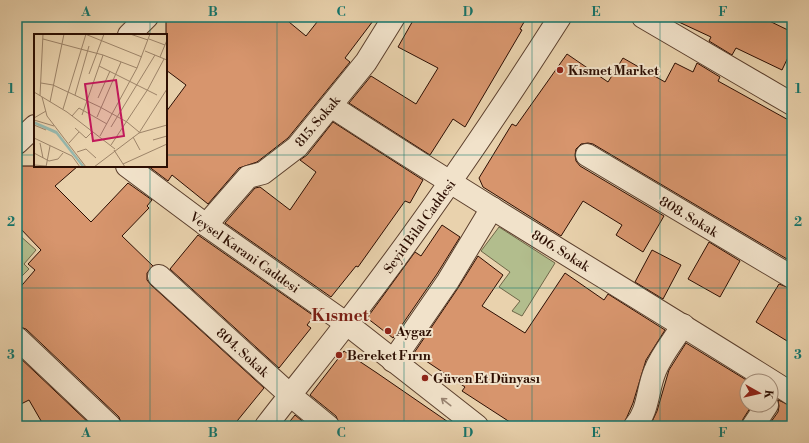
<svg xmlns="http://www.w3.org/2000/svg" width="809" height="443" font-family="'Libre Bodoni',serif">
<rect width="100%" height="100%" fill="#e9d2ad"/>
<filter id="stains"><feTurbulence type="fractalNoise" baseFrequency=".005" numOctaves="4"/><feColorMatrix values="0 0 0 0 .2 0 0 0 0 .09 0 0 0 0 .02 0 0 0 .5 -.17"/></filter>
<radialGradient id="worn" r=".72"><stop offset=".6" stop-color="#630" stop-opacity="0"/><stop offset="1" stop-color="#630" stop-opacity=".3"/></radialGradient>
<g fill="#b2bd8d" stroke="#6f6648">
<path d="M499,227L555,263L522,316L512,311L520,301L499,287L510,272L481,251Z"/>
<path d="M18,234L36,250L24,264L29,269L17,281Z"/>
</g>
<g fill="#d7956d" stroke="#2c0e02">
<path d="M166,17H283L306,36L321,17H376L345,58L350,62L288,138L257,162L239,168L208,204L172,175L168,181L148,166H166V112L186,85L166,70Z"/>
<path d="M415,17H527L520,29L522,30L465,127L453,119L430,155L349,103L371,76L416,104L438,68L398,47Z"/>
<path d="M668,17H761L792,32V49L782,70L736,48L732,55L709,41L711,37Z"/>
<path d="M567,54L608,82L623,58L665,82L675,63L693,72L697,63L720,77L718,81L792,122V262L593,144L588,143L581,144L576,149L575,155L576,161L580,166L664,216L643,252L616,235L622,225L583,201L561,236L483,187L479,178L512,124L516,126Z"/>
<path d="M333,122L423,180L410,203L405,201L358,267L356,266L331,297L225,223L255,188L260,187L290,210L316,172L300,160L307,155Z"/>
<path d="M17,166H78L55,186L91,222L128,183L152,200L147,206L149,208L122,236L153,266L147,273V280L151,285L264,388L233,426H122L119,417L26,329L17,326V291L35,270L28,264L41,250L17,225Z"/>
<path d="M442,225L460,237L437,274L393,338L367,318L415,252L421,256Z"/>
<path d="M198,235L314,316L307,325L311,328L279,368L170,269Z"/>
<path d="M709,242L740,261L720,297L688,279Z"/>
<path d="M652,250L681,265L663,299L635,282Z"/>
<path d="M478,256L503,275L482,306L525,333L565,273L604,300L608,294L665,330L646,360L633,403L623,426H516L462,391L465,387L414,353L458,288Z"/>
<path d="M779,284L792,289V344L756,322Z"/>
<path d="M686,343L748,381L747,405H752L743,419L741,426H650L657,411L669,370Z"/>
<path d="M344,351L377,373L454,426H340L336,416L310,395Z"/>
<path d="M17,355L92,426H44L29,400L17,406Z"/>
<path d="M778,400L792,406V426H768L778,412L779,406Z"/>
<path d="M295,415L308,426H286Z"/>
</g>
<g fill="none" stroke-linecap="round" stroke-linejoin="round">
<g stroke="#5b3f2d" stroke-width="24">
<g id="minor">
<path d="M643,17L792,104"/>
<path d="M129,35L147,17"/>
<path d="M331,106C482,205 639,297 792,394"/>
<path d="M17,143L35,126"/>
<path d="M587,155L792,277"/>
<path d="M127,166L206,225L347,324L477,426"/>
<path d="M206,225L248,177L263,173L297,147L366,62L394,17"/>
<path d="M159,276L290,395L328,426"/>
<path d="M17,338L110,426"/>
<path d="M393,361L448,281L492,208"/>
<path d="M266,426C292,392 320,358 346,324C423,225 493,122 560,17"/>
<path d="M635,426C649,410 647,390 655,371C661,355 674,340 683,325"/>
<path d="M753,426L767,405"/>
</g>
</g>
<use href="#minor" stroke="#f1e2ca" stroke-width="22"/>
</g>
<defs><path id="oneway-shaft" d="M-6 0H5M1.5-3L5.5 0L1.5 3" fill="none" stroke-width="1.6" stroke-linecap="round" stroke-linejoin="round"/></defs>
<use stroke="#988370" href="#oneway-shaft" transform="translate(446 402) rotate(-142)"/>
<path fill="none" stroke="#0f766e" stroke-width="1" stroke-opacity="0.55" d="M150,17V35M277,17V426M404,17V426M532,17V426M660,17V426M17,155H35M166,155H792M150,166V426M17,288H792"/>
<g fill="#8f2418" stroke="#f1e2ca" stroke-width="1.5">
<circle cx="560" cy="70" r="4"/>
<circle cx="388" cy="331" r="4"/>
<circle cx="339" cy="355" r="4"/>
<circle cx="425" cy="378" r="4"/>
</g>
<g text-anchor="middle" stroke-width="4" stroke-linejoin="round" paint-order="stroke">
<g font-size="13" font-weight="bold" fill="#2c0e02" stroke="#f1e2ca" text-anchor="start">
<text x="568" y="75">Kısmet Market</text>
<text x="396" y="336">Aygaz</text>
<text x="347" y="360">Bereket Fırın</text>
<text x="433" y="383">Güven Et Dünyası</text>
</g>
<g font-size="13" fill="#2c0e02" stroke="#f1e2ca">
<text transform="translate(317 121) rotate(-50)" y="5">815. Sokak</text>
<text transform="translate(689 216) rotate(31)" y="5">808. Sokak</text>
<text transform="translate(419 226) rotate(-54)" y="5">Seyid Bilal Caddesi</text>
<text transform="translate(561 250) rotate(32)" y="5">806. Sokak</text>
<text transform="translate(245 252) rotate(35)" y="5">Veysel Karani Caddesi</text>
<text transform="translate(243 352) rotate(42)" y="5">804. Sokak</text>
</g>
<g font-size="17" font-weight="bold" fill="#7a1f14" stroke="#f1e2ca">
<text x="340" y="321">Kısmet</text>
</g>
</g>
<g transform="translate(34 34)">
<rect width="133" height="133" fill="#e9d2ad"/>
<path d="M0,87L23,97L51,133H48L22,100L0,90Z" fill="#97b7ac"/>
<path fill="none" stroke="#9d8469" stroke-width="1" d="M51,0L108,23M96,0L114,6M9,5L69,21L103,34M115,5L131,11M111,17L133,26M126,23L133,6M65,32L123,61M55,40L70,0M7,49L19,51L66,73L93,88L105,98M0,58L33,78L81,115M41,61L55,12M6,62L9,0M8,63L13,82L52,133M64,64L76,37M16,68L30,0M29,75L52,0M48,81L69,21M38,82L45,74L73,90M63,83L87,28M0,84L12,77M0,86L20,92M0,91L12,96M77,93L121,21M41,94L52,104L59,97M105,99L133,55M66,102L103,34L116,0M99,103L106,116M0,104L38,122L46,133M119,106L133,102M6,109L9,124M35,109L45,98M77,111L114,55L130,25M80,116L91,133M43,118L52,115L62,124M0,119L15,127L24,125L29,119M89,130L133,110M0,131L12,132M12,133L16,112M60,133L105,99L133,91"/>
<path fill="#c2185b" fill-opacity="0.15" stroke="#c2185b" stroke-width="2" d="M82,46L90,102L59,107L51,50Z"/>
<rect width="133" height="133" fill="none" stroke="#2c0e02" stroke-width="2"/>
</g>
<rect width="809" height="443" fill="none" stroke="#e9d2ad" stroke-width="44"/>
<g transform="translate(759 393) rotate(98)"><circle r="19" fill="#f1e2ca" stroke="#a28d7a"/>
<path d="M0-3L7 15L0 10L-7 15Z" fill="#8f2418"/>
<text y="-6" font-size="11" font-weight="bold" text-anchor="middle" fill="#2c0e02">K</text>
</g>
<rect x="22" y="22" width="765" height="399" fill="none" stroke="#0f766e" stroke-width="1.5"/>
<g font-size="13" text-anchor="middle" font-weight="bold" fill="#0f766e">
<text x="86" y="16">A</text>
<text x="213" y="16">B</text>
<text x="341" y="16">C</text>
<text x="468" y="16">D</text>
<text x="596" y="16">E</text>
<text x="723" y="16">F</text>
<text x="11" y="93">1</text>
<text x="798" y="93">1</text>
<text x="11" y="226">2</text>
<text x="798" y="226">2</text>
<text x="11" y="359">3</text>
<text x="798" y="359">3</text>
<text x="86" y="437">A</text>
<text x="213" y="437">B</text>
<text x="341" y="437">C</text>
<text x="468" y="437">D</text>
<text x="596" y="437">E</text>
<text x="723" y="437">F</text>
</g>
<rect width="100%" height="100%" filter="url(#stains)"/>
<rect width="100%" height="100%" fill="url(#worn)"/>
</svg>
